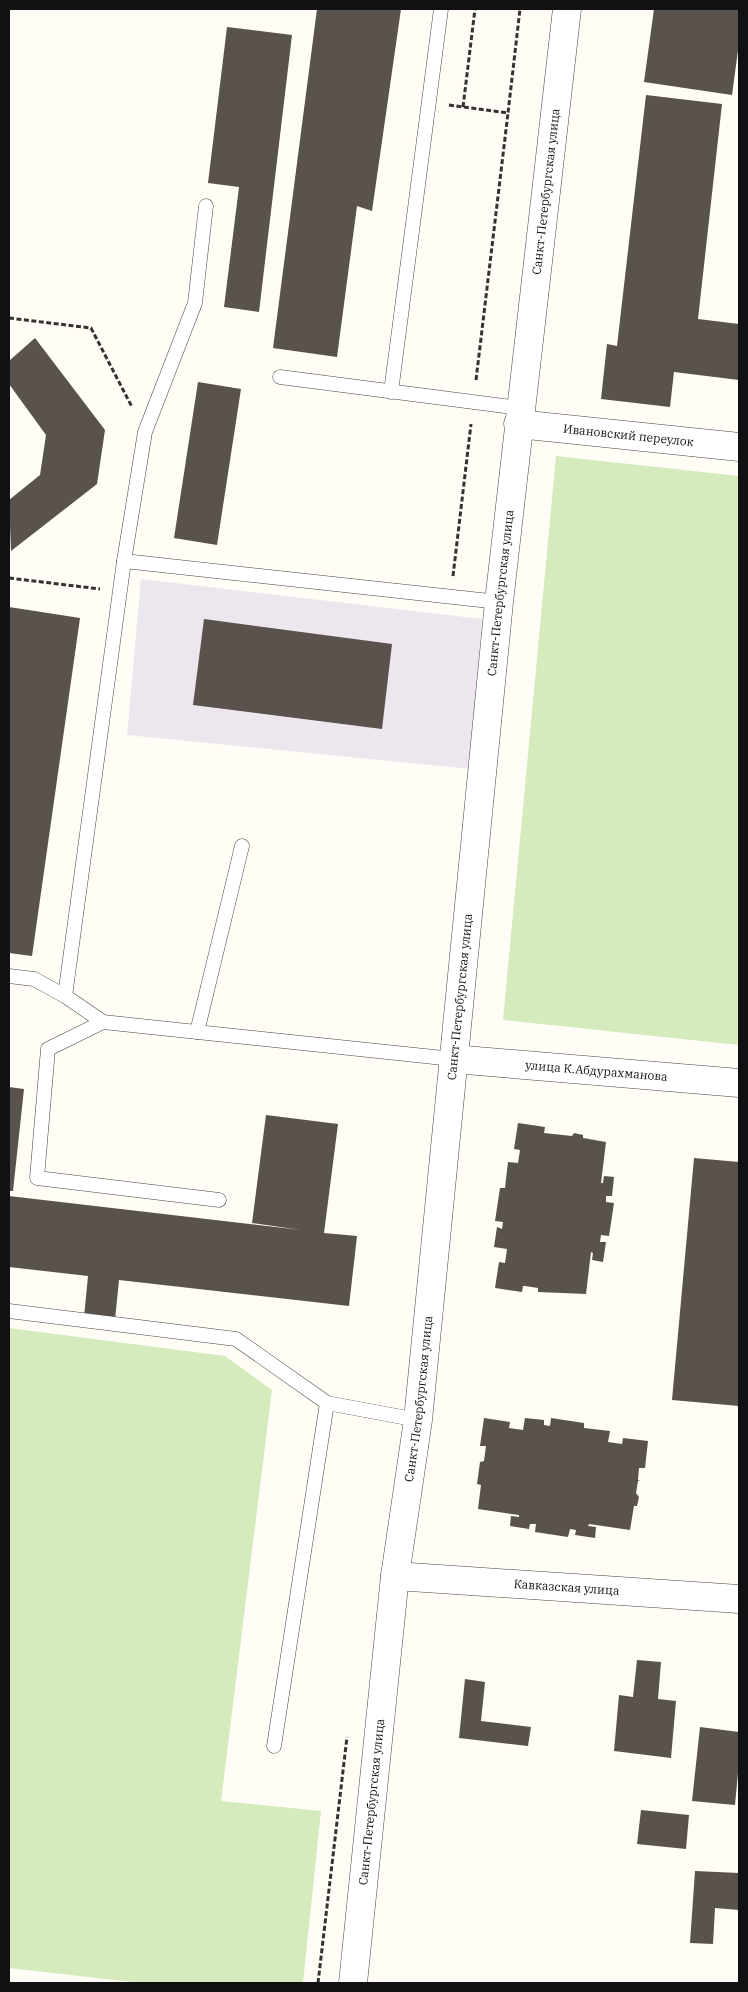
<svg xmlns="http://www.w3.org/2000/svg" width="748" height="1992" font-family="'IBM Plex Serif',serif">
<rect width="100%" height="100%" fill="#fffdf5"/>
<path fill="#eee6ef" d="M141,579L482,619L470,769L127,735Z"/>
<g fill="#d5ebbd">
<path d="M556,456L739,476V1045L503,1020Z"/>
<path d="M9,1328L225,1356L272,1390L221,1801L321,1811L303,1983H141L9,1968Z"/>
</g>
<g fill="#5a524d">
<path d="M317,9H401L372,211L357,206L337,357L273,348Z"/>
<path d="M654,9H739V43L732,95L644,82Z"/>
<path d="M227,27L292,35L259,312L224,307L239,187L208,183Z"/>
<path d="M646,95L722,104L698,319L739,324V380L674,372L670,407L601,399L607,344L617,346Z"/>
<path d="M35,338L105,430L97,484L11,551L9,500L40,475L46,435L9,384V361Z"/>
<path d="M198,382L241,389L217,545L174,538Z"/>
<path d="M9,607L80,618L32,956L9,953Z"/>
<path d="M204,619L392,644L382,729L193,705Z"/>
<path d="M9,1087L24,1089L13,1191H9Z"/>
<path d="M266,1115L338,1124L324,1233L357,1236L349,1306L119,1280L115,1320L84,1317L88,1276L9,1267V1196L301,1230L252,1223Z"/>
<path d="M518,1123L545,1127L544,1133L572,1136L574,1133L583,1135V1138L606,1142L601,1183H603L604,1176L614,1177L612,1196H606V1202L614,1203L609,1236L601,1235L600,1242H606L603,1262L592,1260L593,1253L591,1252L586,1294L538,1292V1288L525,1286H523L522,1292L495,1288L499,1262L505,1263L507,1249L494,1247L497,1227L502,1229L503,1222L495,1221L500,1188H505L508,1162L518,1163L520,1150L514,1149Z"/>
<path d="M694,1158L739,1162V1406L672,1400Z"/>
<path d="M484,1418L510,1422L509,1428L523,1430L525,1418L544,1420V1425L550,1426L551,1418L584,1423V1428L610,1431L608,1442L622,1444L623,1438L648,1441L645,1468H639L638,1480L640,1481H638L636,1493L639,1497L637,1506H634L630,1530L589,1524L588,1526L596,1527L595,1538L575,1535L576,1530L570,1529L568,1537L535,1532L536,1524H530L529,1529L510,1526L511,1516L519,1517V1515L478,1509L481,1485L477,1484L480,1462L484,1461L486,1446H480Z"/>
<path d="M637,1660L661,1662L658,1699L676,1701L671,1758L614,1751L619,1695L633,1697Z"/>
<path d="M465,1679L485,1682L481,1721L531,1727L528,1746L459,1738Z"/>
<path d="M700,1727L739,1732V1762L735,1805L692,1801Z"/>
<path d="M641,1810L689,1815L686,1849L637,1844Z"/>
<path d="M695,1871L739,1873V1910L715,1908L713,1944L690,1943Z"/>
</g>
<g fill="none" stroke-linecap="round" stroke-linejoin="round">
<g stroke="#444" stroke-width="15">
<g id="service">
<path d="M280,377L520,408"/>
<path d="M391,392L441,9"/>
<path d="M124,561L145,432L195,303L206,206"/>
<path d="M9,976L34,979L65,996"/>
<path d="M103,1022L48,1049L37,1178L219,1200"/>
<path d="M197,1032L242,846"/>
<path d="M453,1059L103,1022L65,996L124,561L499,602"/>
<path d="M9,1311L236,1339L327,1403L418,1420"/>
<path d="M274,1746L327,1403"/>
</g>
</g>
<g stroke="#444" stroke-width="29">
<g id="minor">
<path id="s1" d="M518,424L739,447"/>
<path id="s2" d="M453,1059L739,1083"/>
<path id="s3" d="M395,1576L739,1599"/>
<path id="s4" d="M353,1983L395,1576L418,1420L499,602L567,9"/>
</g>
</g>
<g stroke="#333" stroke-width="3" stroke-dasharray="5 2.5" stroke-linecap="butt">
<path d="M449,105L508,113L520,9"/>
<path d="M463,107L475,9"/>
<path d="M9,318L91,328L132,407"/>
<path d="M476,380L508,113"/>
<path d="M453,576L471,424"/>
<path d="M9,578L100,589"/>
<path d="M318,1983L347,1737"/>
</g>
<use href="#service" stroke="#fff" stroke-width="14"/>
<use href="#minor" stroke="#fff" stroke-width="28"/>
</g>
<g text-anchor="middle" stroke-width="5" stroke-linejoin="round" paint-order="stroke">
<g font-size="12" fill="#111" stroke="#fff">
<text dy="4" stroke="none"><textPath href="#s4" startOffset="1802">Санкт-Петербургская улица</textPath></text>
<text dy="4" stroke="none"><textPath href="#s1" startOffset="111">Ивановский переулок</textPath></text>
<text dy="4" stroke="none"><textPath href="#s4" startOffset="1398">Санкт-Петербургская улица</textPath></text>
<text dy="4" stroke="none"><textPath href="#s4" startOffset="992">Санкт-Петербургская улица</textPath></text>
<text dy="4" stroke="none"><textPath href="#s2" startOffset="144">улица К.Абдурахманова</textPath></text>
<text dy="4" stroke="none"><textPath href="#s4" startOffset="588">Санкт-Петербургская улица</textPath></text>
<text dy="4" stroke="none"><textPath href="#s3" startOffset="172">Кавказская улица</textPath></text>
<text dy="4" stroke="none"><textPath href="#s4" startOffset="182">Санкт-Петербургская улица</textPath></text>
</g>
</g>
<rect width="748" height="1992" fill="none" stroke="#111111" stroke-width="20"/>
</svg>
